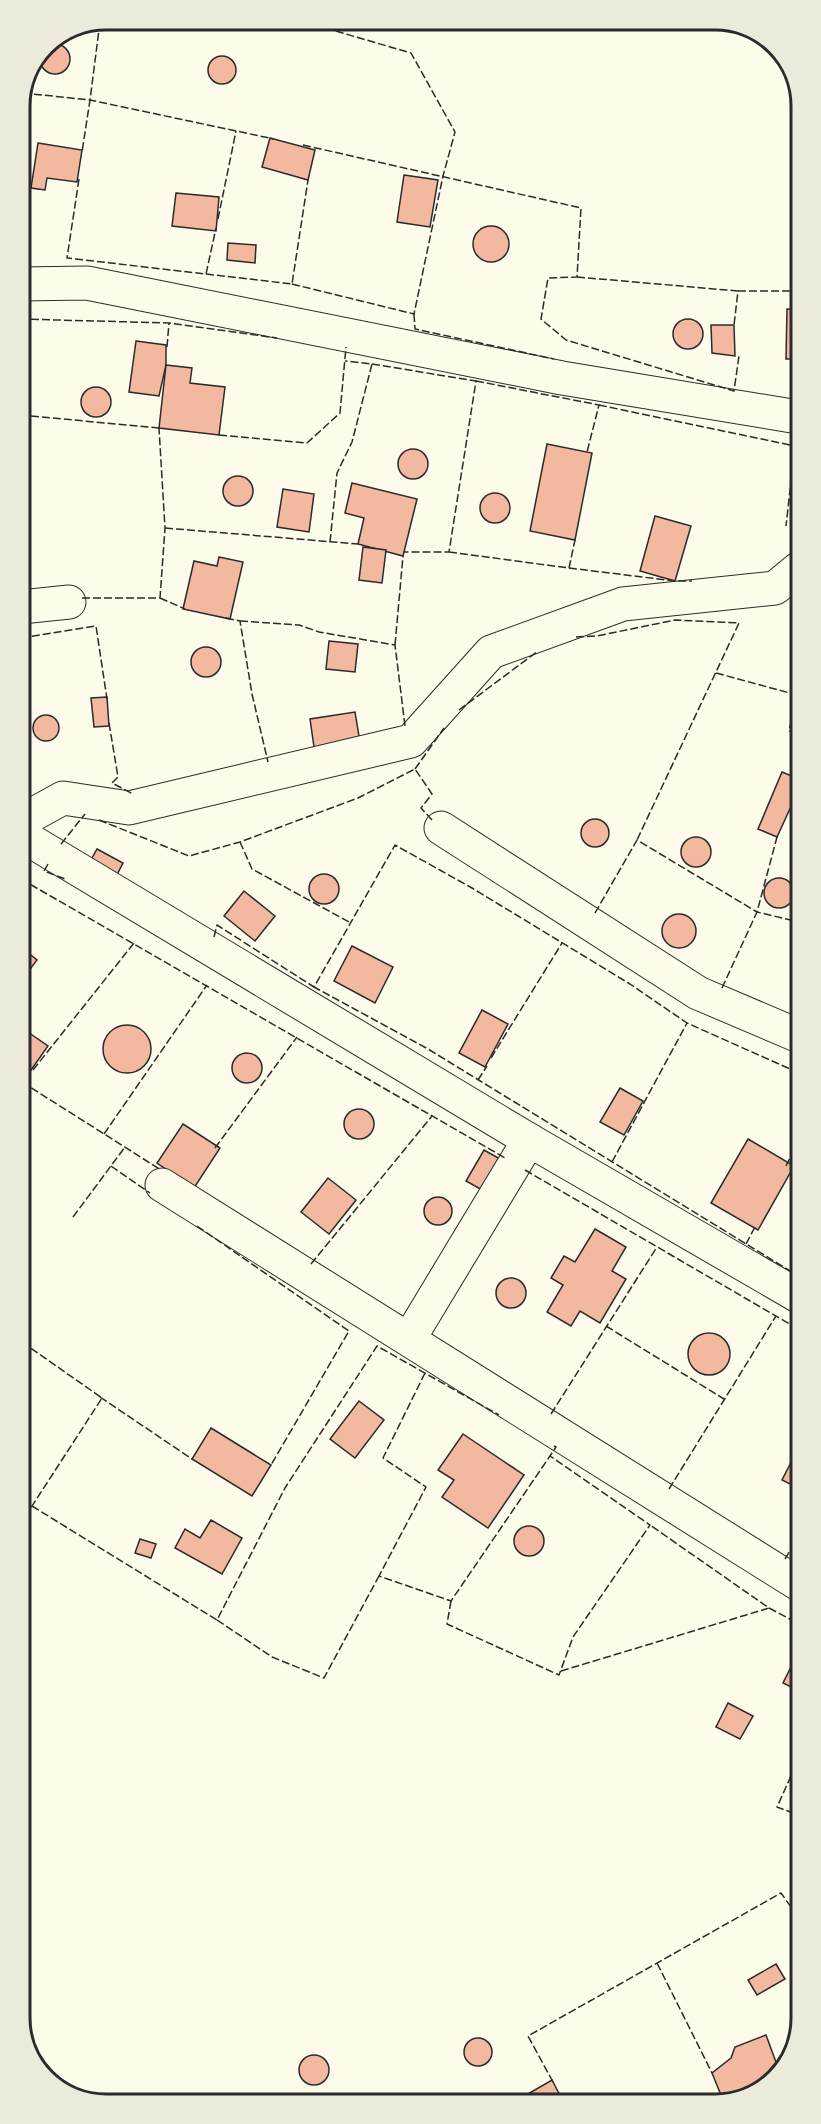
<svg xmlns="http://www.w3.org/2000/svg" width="821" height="2124" font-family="Karla,sans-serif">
<rect width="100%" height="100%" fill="#fdfbea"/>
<g fill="#f2b8a0" stroke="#2b2b2b" stroke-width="1.5">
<circle cx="55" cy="59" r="15"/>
<circle cx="222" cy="70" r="14"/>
<path d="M270,138L315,150L308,180L262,167Z"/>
<path d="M38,143L82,150L77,182L47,178L45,190L31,188Z"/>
<path d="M404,175L438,180L430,227L397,222Z"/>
<path d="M176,193L219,197L216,231L172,226Z"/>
<circle cx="491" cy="244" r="18"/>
<path d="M228,243L256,245L255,263L227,260Z"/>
<path d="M787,309H798V359H786Z"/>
<circle cx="688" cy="334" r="15"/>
<path d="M711,325H734L735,356L712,353Z"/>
<path d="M136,341L166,345V365L159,396L129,392Z"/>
<path d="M166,365L192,368L190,383L225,387L219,435L159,428Z"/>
<circle cx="96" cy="402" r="15"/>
<path d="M547,444L592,453L575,540L530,531Z"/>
<circle cx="413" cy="464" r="15"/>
<circle cx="238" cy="491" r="15"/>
<path d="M352,483L417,499L403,556L358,544L364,518L345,513Z"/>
<path d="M283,489L314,494L309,532L277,527Z"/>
<circle cx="495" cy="508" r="15"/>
<path d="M655,516L691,526L675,581L640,571Z"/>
<path d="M363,547L386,550L382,583L359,580Z"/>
<path d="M219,557L243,562L230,619L183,609L194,561L217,566Z"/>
<path d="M329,641L358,644L355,672L326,669Z"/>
<circle cx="206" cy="662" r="15"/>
<path d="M107,697L109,726L94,727L91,698Z"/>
<path d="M355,712L361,748L315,754L310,719Z"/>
<circle cx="46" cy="728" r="13"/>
<path d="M782,772L799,779V789L777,837L758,829Z"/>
<circle cx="595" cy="833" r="14"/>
<circle cx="696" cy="852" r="15"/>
<path d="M97,849L123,863L109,890L82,876Z"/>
<circle cx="324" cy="889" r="15"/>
<circle cx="779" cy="893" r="15"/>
<path d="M244,891L275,916L255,941L224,916Z"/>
<circle cx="679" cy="931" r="17"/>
<path d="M352,946L393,967L375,1003L334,981Z"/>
<path d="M22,948L37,960L22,980Z"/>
<path d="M482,1010L508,1024L485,1067L459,1053Z"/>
<circle cx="127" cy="1049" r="24"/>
<path d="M22,1028L48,1046L24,1080L22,1079Z"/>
<circle cx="247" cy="1068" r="15"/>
<path d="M620,1088L643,1101L624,1135L600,1122Z"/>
<circle cx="359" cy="1124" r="15"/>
<path d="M183,1124L220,1148L194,1188L157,1163Z"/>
<path d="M748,1139L794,1166L758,1230L711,1203Z"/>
<path d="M484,1150L509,1164L491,1195L466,1181Z"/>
<path d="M328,1178L356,1200L329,1234L301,1212Z"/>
<circle cx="438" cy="1211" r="14"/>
<path d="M595,1229L626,1247L612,1271L626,1279L600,1323L580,1311L571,1326L547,1312L563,1285L551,1278L564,1256L575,1262Z"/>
<circle cx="511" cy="1293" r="15"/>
<circle cx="709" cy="1354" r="21"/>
<path d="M359,1401L384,1420L355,1458L330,1439Z"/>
<path d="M211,1428L271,1465L252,1496L192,1459Z"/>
<path d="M463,1434L524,1475L488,1528L442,1497L454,1480L438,1470Z"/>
<path d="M800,1445V1489L782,1480Z"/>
<path d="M211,1520L242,1538L222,1574L175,1548L185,1529L200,1538Z"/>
<circle cx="529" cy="1541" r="15"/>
<path d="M140,1539L156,1544L151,1558L135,1553Z"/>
<path d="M796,1657L801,1659V1692L783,1683Z"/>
<path d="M728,1703L753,1716L740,1739L716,1727Z"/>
<path d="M776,1964L785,1979L757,1995L748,1980Z"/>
<path d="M766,2035L780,2073L742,2100H723L712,2073L731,2058L735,2047Z"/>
<circle cx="478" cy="2052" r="14"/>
<circle cx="314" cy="2070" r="15"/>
<path d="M552,2080L563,2101L514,2102Z"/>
</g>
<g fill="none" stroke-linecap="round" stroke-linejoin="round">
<g stroke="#2b2b2b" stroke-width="35">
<g id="minor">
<path d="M20,284L87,283L562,378L798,417"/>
<path d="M21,607L69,602"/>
<path d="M21,821L63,798L129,808L411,741L491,652L623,604L775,588L798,569"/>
<path d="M441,828L698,993L799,1036"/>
<path d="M21,835L529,1140L800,1297"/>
<path d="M162,1185L800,1585"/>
<path d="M409,1339L529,1140"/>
</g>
</g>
<use href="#minor" stroke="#fdfbea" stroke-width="33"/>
<g stroke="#2b2b2b" stroke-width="1.5" stroke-dasharray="8 3" stroke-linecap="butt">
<path d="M100,22L90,100L274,139"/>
<path d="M23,93L90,100L82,152"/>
<path d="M303,145L581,208L577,277L548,278L541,319L566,340L734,391L739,356"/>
<path d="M79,179L67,258L206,274L216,228"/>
<path d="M218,219L236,131"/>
<path d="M206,274L292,284L308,180"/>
<path d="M577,277L738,291L734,325"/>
<path d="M292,284L414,314L443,176L455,132L411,53L298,20"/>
<path d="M738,291H798"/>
<path d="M414,314L415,329L554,359"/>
<path d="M20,319L169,323L277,338"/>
<path d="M167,347L169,323"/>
<path d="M372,364L476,381L449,552H404"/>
<path d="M476,381L599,405L587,452"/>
<path d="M599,405L795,446L786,526"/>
<path d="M20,415L159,428"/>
<path d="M219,435L307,443L340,413L346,347"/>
<path d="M789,500L798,504"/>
<path d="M165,528L358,544"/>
<path d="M330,542L337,473L352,442L372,364L345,361"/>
<path d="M449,552L569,568L575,540"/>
<path d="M569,568L675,581H692"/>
<path d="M82,598H160L165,528L159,428"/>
<path d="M160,598L185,609"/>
<path d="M226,618L240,621L252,694L268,762"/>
<path d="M240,621L299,625L319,632L395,645L405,726"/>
<path d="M576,637L597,636L675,620L739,623L637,840"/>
<path d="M21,638L96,626L107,699"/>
<path d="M395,645L403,556"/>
<path d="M716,673L797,695L789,731L799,733"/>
<path d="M459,710L538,651"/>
<path d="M109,723L118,777L112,783L133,794"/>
<path d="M415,769L444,728"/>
<path d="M99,820L189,856L240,842L358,798L415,769L432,794L421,808L432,820"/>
<path d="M240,842L252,869L351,923"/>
<path d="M61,844L85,814"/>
<path d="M48,864L44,871L65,879"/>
<path d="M21,879L505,1158"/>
<path d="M595,913L637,840L757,912L799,922"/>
<path d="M214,937L217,925L314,987"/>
<path d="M722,988L757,912L777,837"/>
<path d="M491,1058L562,943"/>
<path d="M33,1070L134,943"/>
<path d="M799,1073L687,1023L630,984L472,888L395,845L314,987L428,1049L800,1277"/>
<path d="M478,1080L487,1066"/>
<path d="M22,1082L161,1170"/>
<path d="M104,1134L207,985"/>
<path d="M215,1148L297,1037"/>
<path d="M612,1162L687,1023"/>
<path d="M111,1166L150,1193"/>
<path d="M786,1166L799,1140"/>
<path d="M525,1170L800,1330"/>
<path d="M73,1217L125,1147"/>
<path d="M197,1226L349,1331L271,1465"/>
<path d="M746,1244L756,1225"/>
<path d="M311,1264L432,1116"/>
<path d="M606,1326L724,1399"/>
<path d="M22,1342L102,1398L23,1520"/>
<path d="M425,1373L383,1458L426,1487L379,1576L451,1601L550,1456L556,1447L554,1446"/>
<path d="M100,1397L192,1459"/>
<path d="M551,1414L657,1247"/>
<path d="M669,1489L776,1316"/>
<path d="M32,1506L217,1620L285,1488L377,1346L499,1415"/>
<path d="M785,1559L800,1534"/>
<path d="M451,1601L447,1624L559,1675L573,1637L650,1525L550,1456"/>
<path d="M769,1608L801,1625"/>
<path d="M217,1620L272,1657L324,1678L379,1576"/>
<path d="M561,1671L769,1608L650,1525"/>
<path d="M791,1776L777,1807L801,1816"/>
<path d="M790,1778L801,1754"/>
<path d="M657,1963L712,2073"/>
<path d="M553,2082L528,2036L781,1893L801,1921"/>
</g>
</g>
<path d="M0 0H821V2124H0ZM106 30H715A76 76 0 0 1 791 106V2018A76 76 0 0 1 715 2094H106A76 76 0 0 1 30 2018V106A76 76 0 0 1 106 30Z" fill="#eceadb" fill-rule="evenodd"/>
<path fill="none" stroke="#2b2b2b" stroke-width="3" d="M106 30H715A76 76 0 0 1 791 106V2018A76 76 0 0 1 715 2094H106A76 76 0 0 1 30 2018V106A76 76 0 0 1 106 30Z"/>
</svg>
